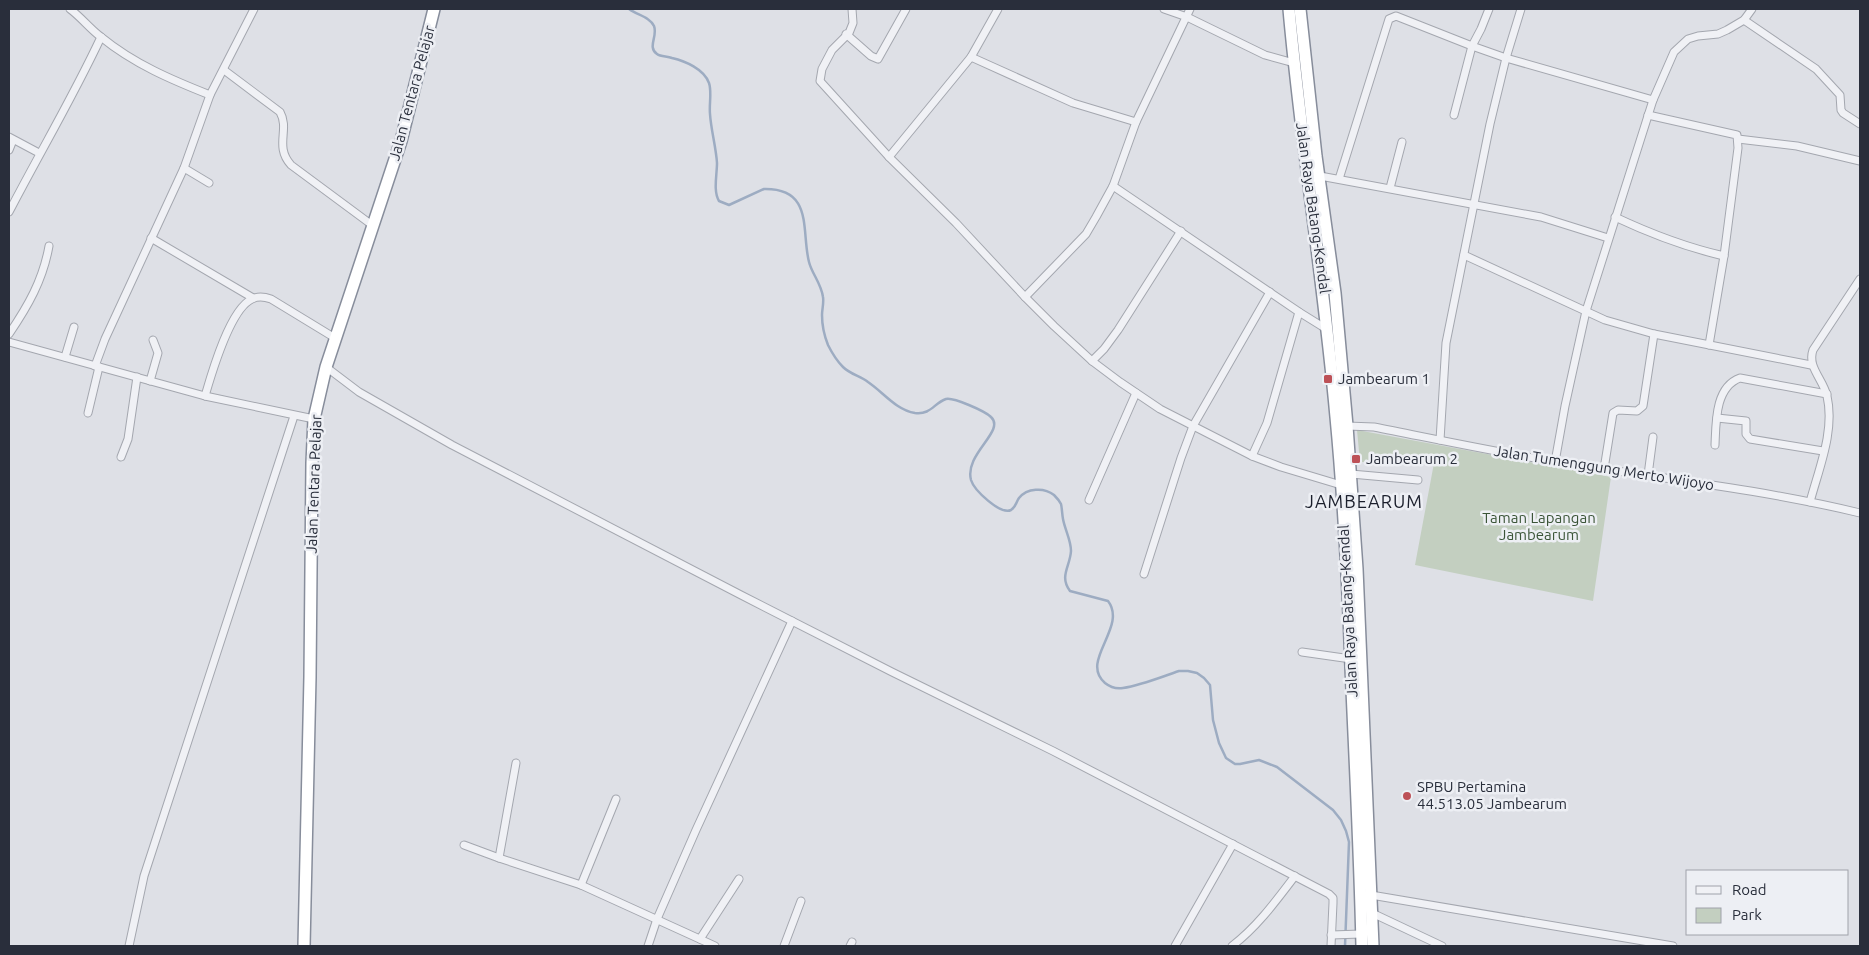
<svg xmlns="http://www.w3.org/2000/svg" width="1869" height="955" font-family="Ubuntu,sans-serif">
<rect width="100%" height="100%" fill="#dee0e6"/>
<path fill="#c3cfc0" d="M1357,430L1611,477L1593,601L1415,565L1434,463L1360,462Z"/>
<g fill="none" stroke-linecap="round" stroke-linejoin="round">
<path stroke="#9dacc2" stroke-width="2.5" d="M629,9C637,15 650,17 654,26C658,36 647,47 657,54C661,57 667,56 672,58C685,61 704,69 709,83C712,92 709,104 710,114C711,130 716,147 717,163C717,175 713,191 719,201L729,205L764,189C814,188 801,231 809,262C812,274 821,283 823,297C824,303 822,309 822,315C822,325 824,335 828,345C832,353 836,360 843,367C850,374 860,376 868,382C883,392 896,410 915,413C931,415 934,403 946,399C953,397 985,411 991,417C1006,431 964,454 971,480C974,490 1000,515 1011,510C1016,507 1016,502 1019,498C1027,488 1044,487 1054,495C1056,497 1059,500 1061,504C1062,508 1062,514 1063,519C1065,530 1071,540 1071,551C1070,567 1059,576 1070,591L1108,601C1128,627 1079,661 1105,683C1110,687 1117,689 1123,688C1142,685 1161,677 1179,671H1188L1197,673L1204,678L1210,685L1213,720L1219,743L1226,758L1235,764H1240L1259,760L1277,767L1333,810L1341,820L1346,831L1349,842L1345,946"/>
<g stroke="#a4a7af" stroke-width="9">
<g id="minor">
<path d="M70,9C81,17 90,29 101,37C134,64 172,80 210,95"/>
<path d="M852,9L853,23L849,33L832,50L822,69L820,81L889,157L956,223L1025,297L1054,326L1092,361L1120,382L1160,409L1252,456L1281,467L1341,485"/>
<path d="M1164,9L1187,17L1265,55L1294,63"/>
<path d="M1744,20L1816,69L1840,95L1841,110L1843,113L1860,124"/>
<path d="M846,34L871,56L878,59L906,9"/>
<path d="M971,57L1073,103L1136,122"/>
<path d="M224,70L280,112C290,130 274,146 291,165L372,225"/>
<path d="M1454,115L1472,46L1481,29L1489,9"/>
<path d="M1648,115L1737,135L1738,148L1724,256"/>
<path d="M9,137L39,153"/>
<path d="M1738,139L1797,146L1860,161"/>
<path d="M9,150L13,140"/>
<path d="M889,157L971,57L998,9"/>
<path d="M184,168L209,183"/>
<path d="M1320,176L1541,217L1608,238"/>
<path d="M1339,179L1389,19L1396,16L1472,46L1506,58L1653,100"/>
<path d="M1113,186L1299,312L1328,330"/>
<path d="M1390,188L1402,142"/>
<path d="M9,212C39,154 73,97 101,37"/>
<path d="M1615,217C1651,234 1685,247 1724,256L1709,345"/>
<path d="M151,238L253,298"/>
<path d="M1464,255L1605,320L1654,334L1811,365"/>
<path d="M1025,297L1086,234L1096,217L1113,186L1136,122L1190,9"/>
<path d="M9,334C28,306 43,280 49,246"/>
<path d="M9,342L205,396L314,419"/>
<path d="M65,357L74,327"/>
<path d="M1092,361L1104,349L1118,330L1181,231"/>
<path d="M95,366L105,339L184,168L210,95L254,9"/>
<path d="M326,367L359,392L452,445L741,595L892,672L1053,751L1329,894L1333,898V903L1331,946"/>
<path d="M150,381L158,353L153,340"/>
<path d="M205,396C212,372 230,309 252,299C258,296 265,297 271,299L335,338"/>
<path d="M88,413L99,367"/>
<path d="M1717,418L1746,421V434L1750,439L1823,451"/>
<path d="M1347,426L1374,427C1435,439 1496,452 1557,462C1658,478 1761,489 1860,513"/>
<path d="M1440,440L1446,343L1490,124L1506,58L1521,9"/>
<path d="M1715,445C1716,422 1715,387 1740,378L1827,394"/>
<path d="M1252,456L1267,423L1299,312"/>
<path d="M121,457L128,439L137,377"/>
<path d="M1555,462L1565,406L1586,311L1653,100L1674,52L1688,39L1698,36L1718,34L1727,30L1744,20L1752,9"/>
<path d="M1604,469L1613,413L1618,410L1637,411L1643,406L1654,334"/>
<path d="M1351,474L1418,480"/>
<path d="M1648,475L1653,437"/>
<path d="M1089,500L1136,393"/>
<path d="M1810,502C1819,468 1835,431 1827,396C1823,379 1807,367 1813,350L1860,279"/>
<path d="M1144,574L1181,458L1193,426L1270,292"/>
<path d="M1302,652L1351,659"/>
<path d="M516,763L499,858L581,885L715,946"/>
<path d="M464,845L499,858"/>
<path d="M581,885L616,799"/>
<path d="M1371,895L1673,946"/>
<path d="M1372,913L1442,946"/>
<path d="M1331,935L1361,934"/>
<path d="M700,939L739,879"/>
<path d="M129,946L144,876L294,416"/>
<path d="M648,946L657,919L696,830L792,621"/>
<path d="M784,946L801,901"/>
<path d="M850,946L852,942"/>
<path d="M1175,946L1233,844"/>
<path d="M1232,946C1257,927 1276,901 1295,876"/>
</g>
</g>
<g stroke="#878d9b" stroke-width="14">
<g id="trunk">
<path d="M1289,9C1301,145 1324,281 1336,417C1344,500 1348,584 1351,667C1355,760 1360,853 1362,946"/>
<path d="M1300,9L1316,156L1335,293L1347,426L1357,569L1373,946"/>
<path d="M304,946L310,677L312,463L314,419L326,367L401,141L434,9"/>
</g>
</g>
<use href="#minor" stroke="#f0f1f5" stroke-width="7"/>
<use href="#trunk" stroke="#fff" stroke-width="11"/>
</g>
<g fill="#bd5157" stroke="#edeff4" stroke-width="2">
<rect x="1323" y="374" width="10" height="10" rx="2.5"/>
<rect x="1351" y="454" width="10" height="10" rx="2.5"/>
<circle cx="1407" cy="796" r="5"/>
</g>
<g text-anchor="middle" stroke-width="5" stroke-linejoin="round" paint-order="stroke">
<g font-size="15" fill="#292e3b" stroke="#edeff4">
<text transform="translate(412 93) rotate(-75)" y="5">Jalan Tentara Pelajar</text>
<text transform="translate(1313 208) rotate(82)" y="5">Jalan Raya Batang-Kendal</text>
<text transform="translate(1604 468) rotate(9)" y="5">Jalan Tumenggung Merto Wijoyo</text>
<text transform="translate(314 484) rotate(-88)" y="5">Jalan Tentara Pelajar</text>
<text transform="translate(1348 611) rotate(-93)" y="5">Jalan Raya Batang-Kendal</text>
</g>
<g font-size="15" fill="#292e3b" stroke="#edeff4" text-anchor="start">
<text x="1338" y="384">Jambearum 1</text>
<text x="1366" y="464">Jambearum 2</text>
<text x="1417" y="792">SPBU Pertamina<tspan x="1417" dy="17">44.513.05 Jambearum</tspan></text>
</g>
<g font-size="15" fill="#3b5538" stroke="#edeff4">
<text x="1539" y="523">Taman Lapangan<tspan x="1539" dy="17">Jambearum</tspan></text>
</g>
<g font-size="18" letter-spacing="1" fill="#1b1f2c" stroke="#edeff4">
<text x="1364" y="508">JAMBEARUM</text>
</g>
</g>
<rect width="1869" height="955" fill="none" stroke="#292e3b" stroke-width="20"/>
<rect x="1686" y="870" width="162" height="65" fill="#edeff4" stroke="#9fa2aa"/>
<rect x="1696" y="886" width="25" height="8" fill="#f0f1f5" stroke="#9fa2aa"/>
<text x="1732" y="895" font-size="15" fill="#292e3b">Road</text>
<rect x="1696" y="908" width="25" height="15" fill="#c3cfc0" stroke="#9fa2aa"/>
<text x="1732" y="920" font-size="15" fill="#292e3b">Park</text>
</svg>
